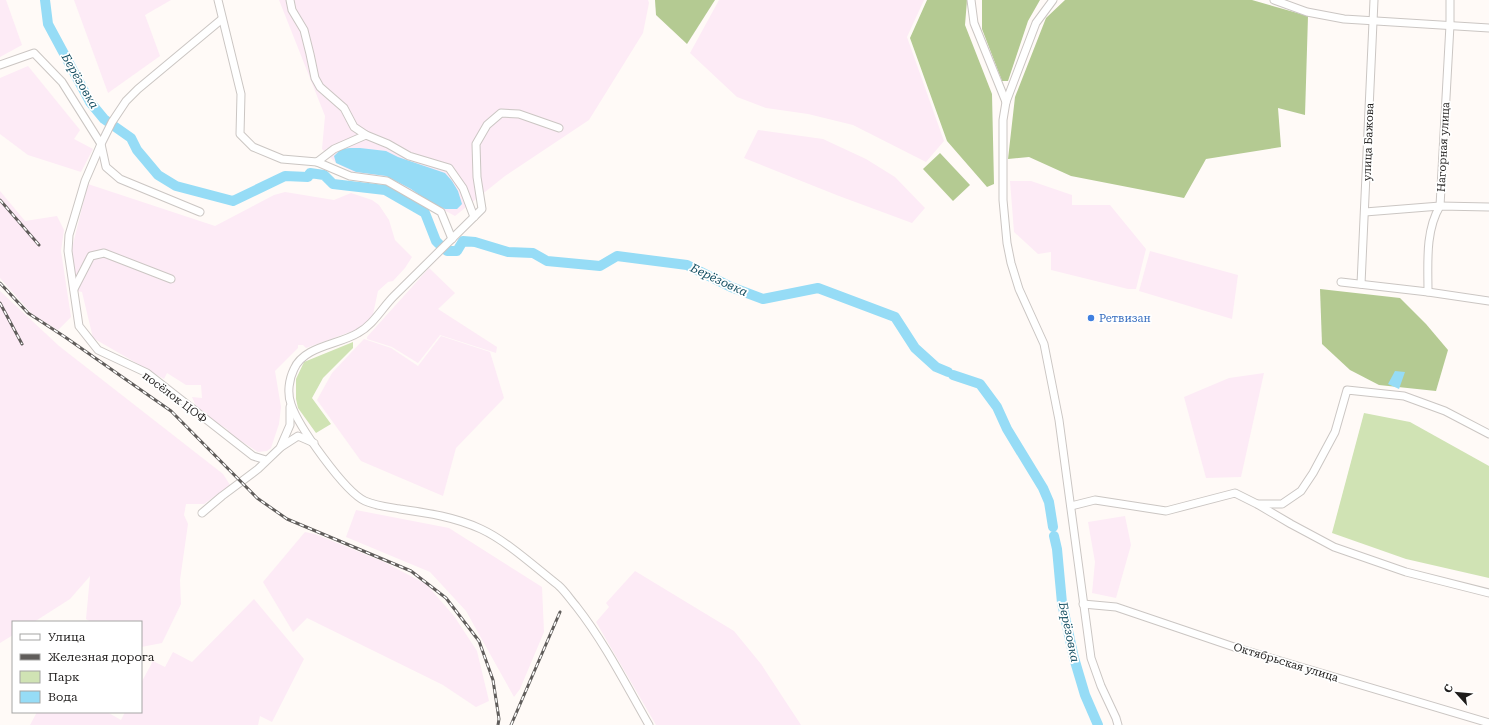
<svg xmlns="http://www.w3.org/2000/svg" width="1489" height="725" font-family="'Roboto Serif',serif">
<rect width="100%" height="100%" fill="#fffaf7"/>
<g fill="#fdebf6">
<path d="M0,0H6L22,45L0,57Z"/>
<path d="M74,0H171L145,15L160,56L108,93Z"/>
<path d="M279,0H648L649,3L643,33L589,120L505,176L455,216L399,186L360,176L336,163L322,149L325,116Z"/>
<path d="M719,0H924L907,37L944,141L926,162L853,125L808,114L766,108L737,97L690,53Z"/>
<path d="M28,66L80,130L74,139L93,149L81,172L28,155L0,134V78Z"/>
<path d="M758,130L823,139L866,159L895,177L925,208L912,223L839,196L744,158Z"/>
<path d="M1010,181H1031L1072,195V205H1110L1146,249L1136,289H1128L1051,270V252L1038,254L1014,232Z"/>
<path d="M88,184L215,226L274,195L285,192L334,200L351,193L372,200L379,205L389,220L395,240L412,257L405,268L393,281L388,282L378,291L372,319L361,328L306,348L303,345H298V348L275,371L281,407L279,424L271,448L267,451L258,452L230,434L227,429L198,411L192,397L202,398L201,385H186L167,373L164,379L93,338L82,292L77,291L70,256Z"/>
<path d="M0,191L25,221L57,216L64,230L61,251L71,317L58,330L32,314L0,278Z"/>
<path d="M1150,251L1238,275L1232,319L1139,291Z"/>
<path d="M429,268L455,293L438,309L497,347L496,353L440,335L418,363L392,347L367,339V337Z"/>
<path d="M0,291L59,346L223,474L230,485L204,504H186L184,515L188,524L180,580L181,604L162,643L141,647V622H91L86,619L90,576L70,599L34,622H13V635L0,643Z"/>
<path d="M441,336L490,352L504,398L456,448L443,496L361,461L317,400L332,373L364,339L391,348L418,366Z"/>
<path d="M1264,373L1241,477L1206,478L1184,397L1229,378Z"/>
<path d="M356,510L449,528L542,587L544,632L520,689L514,697L466,611L430,572L346,537Z"/>
<path d="M1125,516L1131,545L1116,598L1092,593L1095,562L1088,522Z"/>
<path d="M305,532L315,534L384,562L426,584L454,616L477,651L489,701L476,707L443,685L307,618L293,632L263,582Z"/>
<path d="M635,571L734,631L761,664L801,725H656L596,622L609,607L606,603Z"/>
<path d="M254,599L304,659L272,722L260,716L258,725H30L37,712H107L121,720L125,712H141V683L153,661L165,667L173,652L192,662Z"/>
</g>
<g fill="#d0e3b4">
<path d="M353,342V348L323,378L312,398L331,424L316,433L298,408L296,399V379L304,362Z"/>
<path d="M1364,413L1410,422L1489,466V578L1406,559L1332,533Z"/>
</g>
<g fill="#b4ca92">
<path d="M655,0H715L687,44L656,15Z"/>
<path d="M927,0H967L965,25L992,94L994,184L987,187L947,141L910,38Z"/>
<path d="M982,0H1040L1028,21L1008,81H1002L982,29Z"/>
<path d="M1065,0H1252L1308,16L1305,115L1278,108L1281,147L1206,159L1184,198L1071,176L1029,157L1008,159L1015,97L1046,18Z"/>
<path d="M940,153L970,185L953,201L923,169Z"/>
<path d="M1320,289L1400,298L1426,324L1448,350L1436,391L1379,385L1350,370L1322,344Z"/>
</g>
<g fill="#96dcf6">
<path d="M350,148H360L386,151L398,157L445,173L452,181L458,191L462,204L457,209H445L431,203L411,189L386,176L356,172L336,163L334,156L341,149Z"/>
<path d="M1395,371L1405,372L1399,389L1388,384Z"/>
</g>
<g fill="none" stroke-linecap="round" stroke-linejoin="round">
<g stroke="#96dcf6" stroke-width="10">
<path d="M45,0L48,24L90,102L104,119L131,138L137,150L158,175L176,186L233,201L285,176L308,177L310,173L324,175L333,184L385,190L425,213L436,241L439,244"/>
<path d="M447,251H457L463,241L475,242L508,252L533,253L547,261L600,266L617,256L687,265L731,287L763,299L818,288L895,317L915,348L936,367L948,372"/>
<path d="M953,375L980,384L997,407L1007,429L1043,488L1049,502L1053,527"/>
<path d="M1054,536L1057,549L1062,603L1074,658L1085,695L1098,725"/>
</g>
<g stroke="#cbc6c3" stroke-width="9">
<g id="minor">
<path d="M218,0L241,94L240,134L253,147L282,159L317,162L334,149L366,135L388,144L409,156L449,168L463,188L474,217"/>
<path d="M290,0L292,10L304,30L310,54L315,78L320,87L344,108L354,127L366,135"/>
<path d="M971,0L974,23L1006,102"/>
<path d="M1053,0L1036,23L1006,102L1003,120V200L1007,243L1011,263L1019,289L1044,344L1059,420L1091,658L1101,686L1116,718L1118,725"/>
<path d="M1274,0L1307,12L1344,19L1489,28"/>
<path d="M222,19L138,89L126,101L112,122L101,144L85,181L69,235L68,251L79,326L98,350L147,373L253,456L266,460"/>
<path d="M0,65L34,53L62,82L101,144L106,167L120,179L200,212"/>
<path d="M559,128L519,114L501,113L487,125L476,144L477,177L482,209C453,238 423,267 394,296C382,308 373,325 358,333C338,345 304,346 294,369C289,379 287,393 291,404C298,426 345,492 365,501C376,506 388,507 400,509C428,513 455,517 481,529C507,541 535,567 558,585C565,591 570,599 576,606C605,643 626,685 649,725"/>
<path d="M317,162L350,176L387,181L441,212L452,239"/>
<path d="M1365,212L1440,206L1489,207"/>
<path d="M1341,282L1428,292L1489,301"/>
<path d="M1361,284L1374,0"/>
<path d="M74,289L91,256L104,253L171,279"/>
<path d="M1428,292C1428,264 1425,231 1440,206L1450,25V0"/>
<path d="M281,447L298,436L314,443"/>
<path d="M1258,504H1282L1301,491L1313,473L1335,432L1347,390L1404,396L1445,411L1489,434"/>
<path d="M1071,506L1095,500L1166,511L1235,493L1257,504L1291,524L1334,547L1406,572L1489,593"/>
<path d="M202,513L222,496L258,469L280,448L290,425V407"/>
<path d="M1083,604L1116,607L1237,648L1489,723"/>
</g>
</g>
<use href="#minor" stroke="#fff" stroke-width="7"/>
<g stroke="#605d5b" stroke-width="3">
<g id="rail">
<path d="M0,200L39,245"/>
<path d="M0,283L28,313L65,337L171,411L257,498L287,519L411,571L446,598L479,641L493,680L499,719L498,725"/>
<path d="M0,303L22,344"/>
<path d="M511,725L560,612"/>
</g>
</g>
<use href="#rail" stroke="#fff" stroke-width="1.5" stroke-dasharray="4.5" stroke-linecap="butt"/>
</g>
<circle fill="#3f7fe0" stroke="#fff" stroke-width="1.5" cx="1091" cy="318" r="4"/>
<g text-anchor="middle" stroke-width="3.5" stroke-linejoin="round" paint-order="stroke">
<g font-size="11" fill="#1f1d1c" stroke="#fff">
<text transform="translate(1368 142) rotate(-88)" y="4">улица Бажова</text>
<text transform="translate(1443 147) rotate(-87)" y="4">Нагорная улица</text>
<text transform="translate(175 397) rotate(37)" y="4">посёлок ЦОФ</text>
<text transform="translate(1286 662) rotate(17)" y="4">Октябрьская улица</text>
</g>
<g font-size="11" fill="#366cbe" stroke="#fff" text-anchor="start">
<text x="1099" y="322">Ретвизан</text>
</g>
<g font-size="12" font-style="italic" fill="#185164" stroke="#fff">
<text transform="translate(80 81) rotate(60)" y="4">Берёзовка</text>
<text transform="translate(719 280) rotate(25)" y="4">Берёзовка</text>
<text transform="translate(1069 632) rotate(78)" y="4">Берёзовка</text>
</g>
</g>
<rect x="12" y="621" width="130" height="92" fill="#ffffff" stroke="#a5a5a4"/>
<rect x="20" y="634" width="20" height="6" fill="#ffffff" stroke="#a5a5a4"/>
<text x="48" y="641" font-size="12" fill="#1f1d1c">Улица</text>
<rect x="20" y="654" width="20" height="6" fill="#605d5b" stroke="#a5a5a4"/>
<text x="48" y="661" font-size="12" fill="#1f1d1c">Железная дорога</text>
<rect x="20" y="671" width="20" height="12" fill="#d0e3b4" stroke="#a5a5a4"/>
<text x="48" y="681" font-size="12" fill="#1f1d1c">Парк</text>
<rect x="20" y="691" width="20" height="12" fill="#96dcf6" stroke="#a5a5a4"/>
<text x="48" y="701" font-size="12" fill="#1f1d1c">Вода</text>
<g transform="translate(1457 693) rotate(297)" stroke="#ffffff" stroke-width="3" paint-order="stroke">
<path d="M0-3L7 15L0 10L-7 15Z" fill="#1f1d1c"/>
<text y="-6" font-size="11" font-weight="bold" text-anchor="middle" fill="#1f1d1c">С</text>
</g>
</svg>
